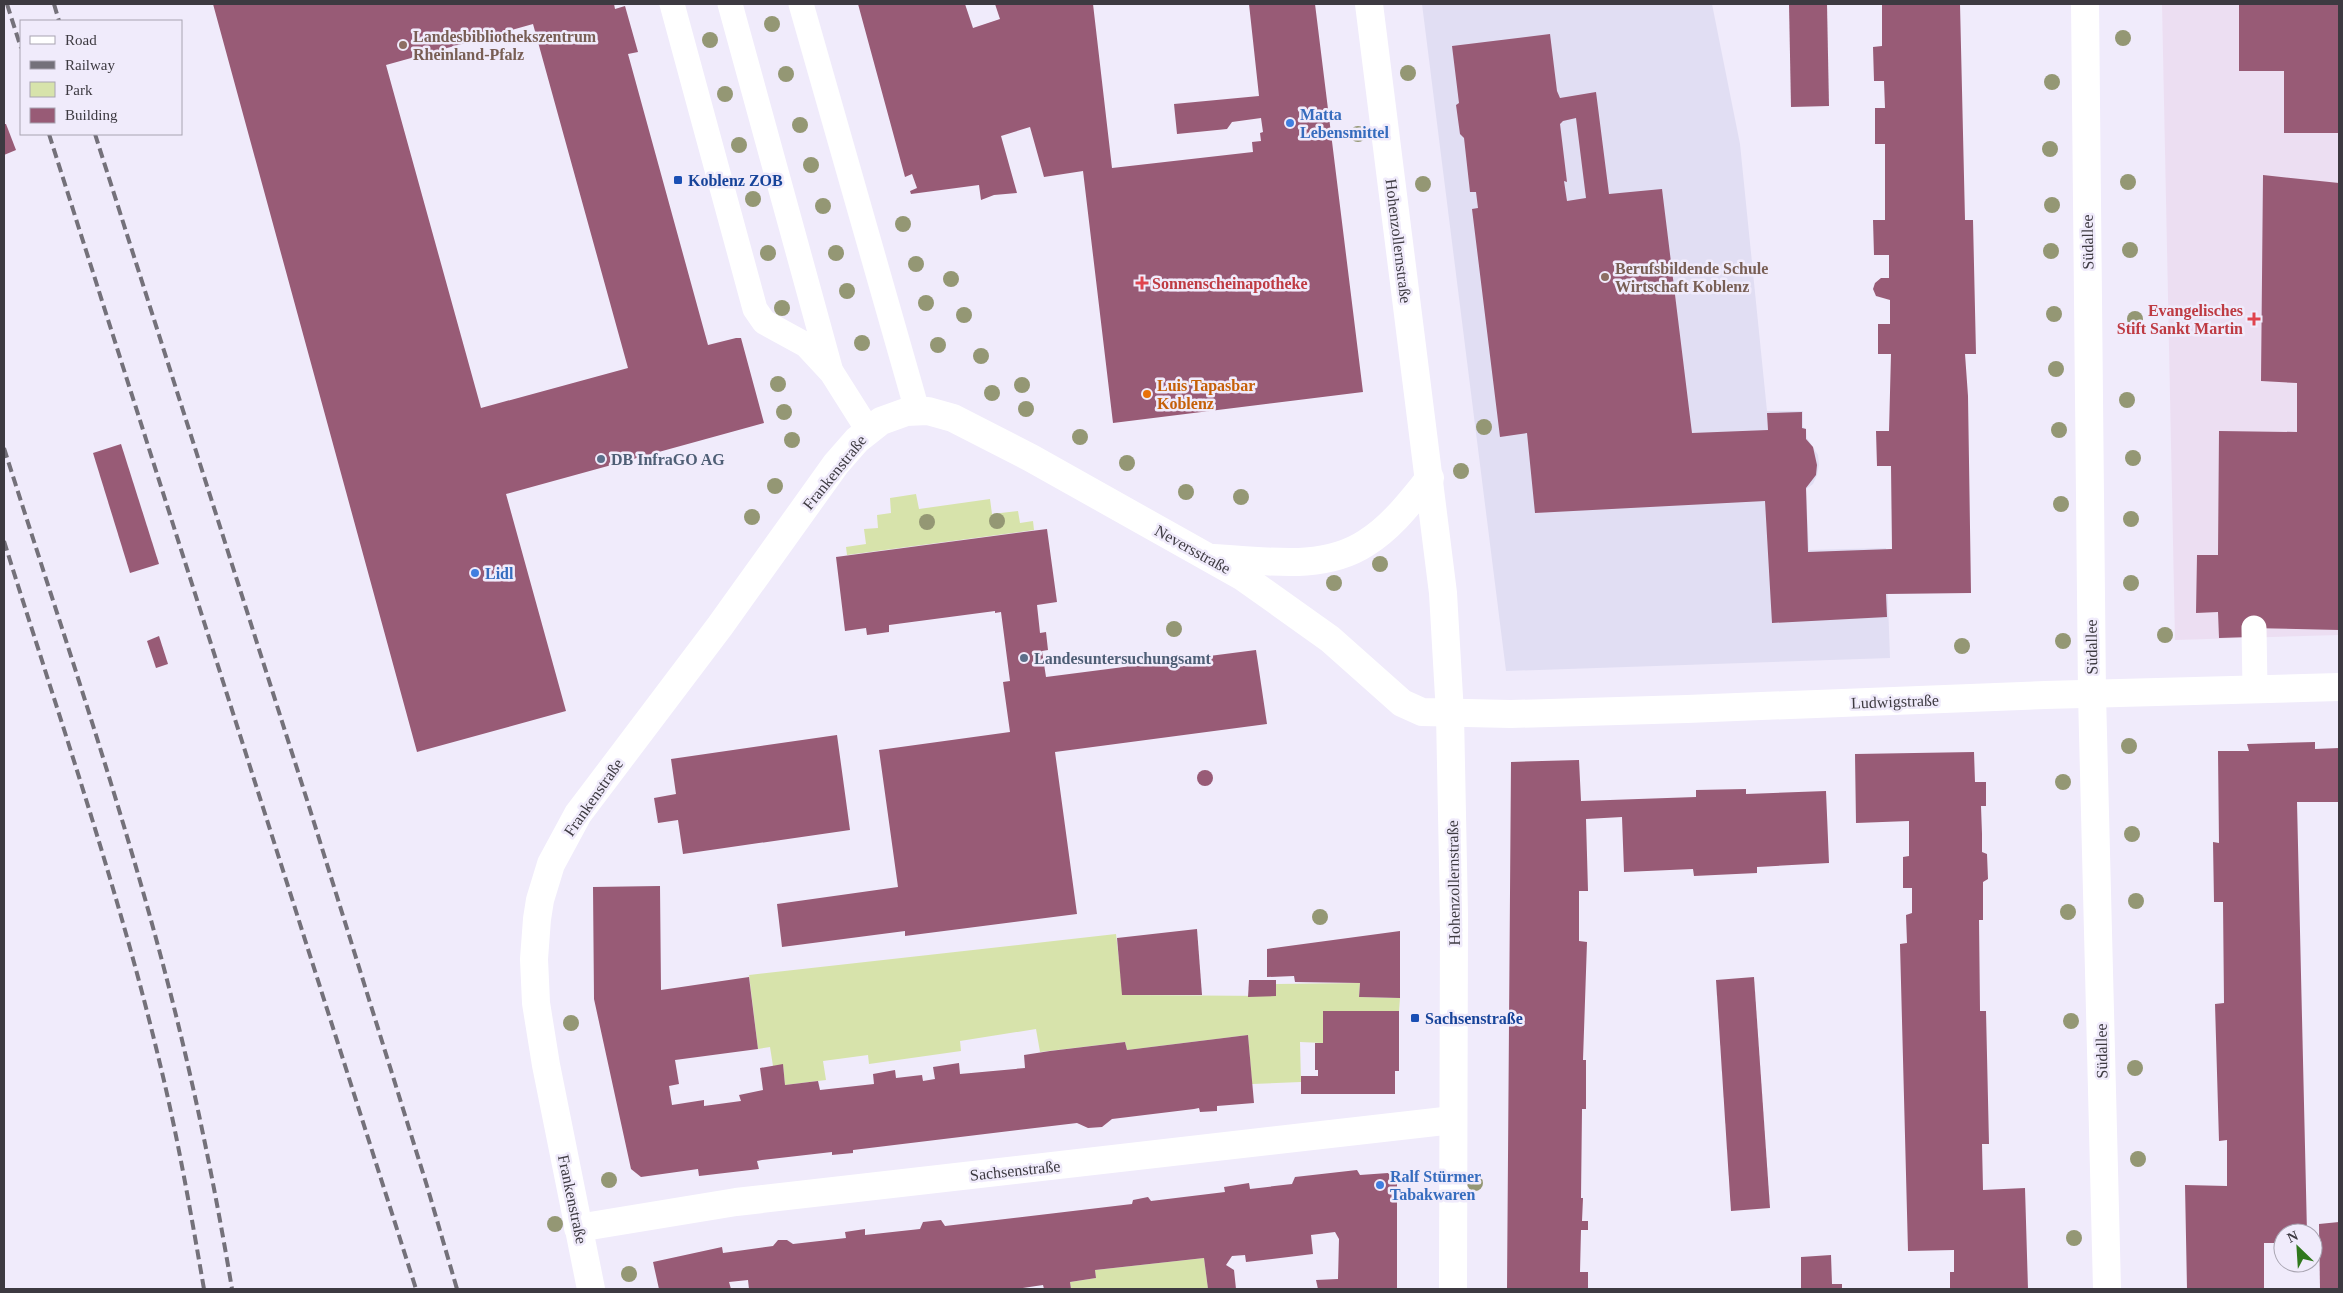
<svg xmlns="http://www.w3.org/2000/svg" width="2343" height="1293" font-family="'Times New Roman',serif">
<rect width="100%" height="100%" fill="#f0ebfb"/>
<path fill="#e1def3" d="M1422,4H1712L1740,144L1767,411H1803V427L1806,429L1807,438L1818,455L1819,465L1817,475L1813,484L1806,489L1809,550L1886,548L1890,658L1506,671Z"/>
<path fill="#ecdef2" d="M2162,4H2339V635L2175,640Z"/>
<g fill="#d7e3ab">
<path d="M916,494L919,509L990,499L992,514L1018,511L1020,523L1033,521L1034,530L847,555L846,547L866,544L864,529L878,528L877,515L891,513L890,498Z"/>
<path d="M1116,934L1123,995L1276,996V984L1360,983L1359,997L1400,998L1399,1011H1323V1043L1300,1042L1301,1082L1252,1084L1248,1035L1127,1050L1125,1042L1040,1052L1036,1029L960,1041L961,1051L869,1064L868,1055L823,1061L826,1080L785,1085L783,1065L773,1066L770,1047L758,1049L749,975Z"/>
<path d="M1204,1258L1208,1289H1071L1070,1282L1096,1278L1095,1270Z"/>
</g>
<g fill="#985b76" fill-rule="evenodd">
<path d="M213,4H614L615,9L625,6L638,52L628,54L708,345L736,338H741L764,423L506,494L566,711L417,752ZM533,24L628,368L481,408L386,65Z"/>
<path d="M858,4H965L973,28L1000,19L995,4H1093L1112,168L1253,152L1252,142L1261,141L1260,133L1263,132L1261,118L1232,122L1227,129L1177,134L1174,104L1259,96L1249,4H1315L1363,392L1113,423L1083,171L1044,177L1030,127L1001,136L1017,193L994,195L981,200L979,185L911,194L910,191L917,188L912,174L905,177Z"/>
<path d="M1789,4H1827L1829,106L1791,107Z"/>
<path d="M1882,4H1960L1965,220H1973L1976,354H1965L1968,396L1971,593L1886,594L1887,617L1772,623L1765,501L1535,513L1527,433L1500,437L1472,209L1478,208L1476,192H1470L1464,138L1460,134L1456,105L1459,103L1452,46L1550,34L1557,91L1560,98L1596,92L1609,194L1662,189L1692,433L1768,430L1767,413L1802,412V428L1806,429V439L1813,447L1817,465L1816,475L1806,488L1808,552L1892,549L1891,466H1877L1876,431H1889L1891,354H1878V324H1890V300L1876,296L1873,289L1875,283L1881,278H1889V255H1874L1873,220H1885V144H1875V108H1885L1884,81H1874L1873,47L1882,46ZM1576,118L1586,198L1567,201L1564,181L1567,182L1560,124L1563,121Z"/>
<path d="M2239,4H2339V133H2284V71H2239Z"/>
<path d="M4,124H6L16,150L4,155Z"/>
<path d="M2263,175L2339,183V630L2249,628L2250,637L2219,638L2218,612L2196,613L2197,555H2218L2219,431L2297,432V383L2261,381Z"/>
<path d="M121,444L159,564L130,573L93,453Z"/>
<path d="M1047,529L1057,602L1037,605L1040,633L1046,632L1048,650L1042,651L1046,677L1256,650L1267,724L1055,752L1077,914L905,936V931L782,947L777,904L898,887L879,750L1010,732L1003,682L1010,681L1001,612L995,613V611L889,625V632L867,635L866,628L845,631L836,557Z"/>
<path d="M159,636L168,664L156,668L147,641Z"/>
<path d="M837,735L850,830L683,854L678,820L658,823L654,798L676,794L671,759Z"/>
<path d="M2315,742V749L2339,748V802H2297L2307,1233H2283V1243H2264V1289H2187L2185,1185L2227,1186V1140L2219,1141L2215,1004L2224,1003L2223,902H2214L2213,842L2219,843L2218,751H2249L2247,744Z"/>
<path d="M1974,752L1975,782H1986V806H1981L1982,834V852L1987,854L1988,879L1983,882V920H1979L1980,1011H1986L1989,1144H1982L1983,1190L2025,1188L2028,1289H1950V1272H1954V1250L1908,1251L1900,944L1907,943L1906,915L1912,913V888H1903V857L1909,856V821L1856,823L1855,754Z"/>
<path d="M1579,760L1581,801L1696,797V790L1746,789V794L1826,791L1829,863L1757,867V873L1694,876L1693,869L1624,872L1622,817L1586,819L1588,891H1579V941L1587,942L1583,1060H1586V1109H1582L1581,1198H1583L1582,1221H1588V1230H1581L1580,1272H1588V1289H1507L1511,762Z"/>
<circle cx="1205" cy="778" r="8"/>
<path d="M660,886L661,990L749,977L758,1049L675,1060L679,1084L669,1086L672,1105L704,1100V1106L741,1101L739,1095L763,1090L760,1068L783,1064L785,1085L818,1081L820,1090L874,1084L873,1074L895,1070L896,1078L922,1075L923,1081L935,1079L933,1067L959,1063L960,1074L1025,1068L1024,1055L1050,1051L1125,1042L1127,1050L1248,1035L1254,1103L1217,1106V1111L1200,1112L1199,1108L1194,1109L1112,1119L1102,1127L1088,1128L1077,1123L853,1150V1153L832,1155V1152L762,1160L757,1161L759,1169L699,1176L698,1169L641,1177L631,1169L594,999L593,887Z"/>
<path d="M1197,929L1202,995H1122L1117,938Z"/>
<path d="M1400,931V998L1359,997L1360,983L1295,982L1294,976L1267,977V949Z"/>
<path d="M1754,977L1770,1208L1731,1211L1716,980Z"/>
<path d="M1249,980H1276V996L1248,997Z"/>
<path d="M1323,1011H1399V1071H1395V1094H1301V1076H1318V1070H1315V1043H1323Z"/>
<path d="M1357,1170L1360,1175L1388,1173L1397,1181V1289H1318L1316,1280L1338,1279L1339,1239L1335,1232L1311,1235L1313,1254L1246,1262L1245,1255L1232,1256L1226,1265L1234,1270L1236,1289H1208L1204,1258L1095,1270L1096,1278L1070,1282L1071,1289H1044L1043,1285L1016,1289H749L748,1280L729,1282L731,1289H659L653,1262L722,1247L723,1253L773,1246L778,1240H787L793,1244L846,1238L845,1232L865,1229V1235L920,1229L923,1222L941,1220L945,1226L1132,1204L1133,1200L1148,1197L1151,1201L1225,1192L1224,1187L1249,1183L1250,1189L1292,1184L1295,1177Z"/>
<path d="M2339,1222V1289H2320L2319,1224Z"/>
<path d="M1831,1255L1832,1284H1842V1289H1801V1257Z"/>
</g>
<g fill="none" stroke-linecap="round" stroke-linejoin="round">
<g stroke="#fff" stroke-width="25">
<path d="M672,4L755,309L764,322L806,345L832,373L868,430"/>
<path d="M730,4L830,368"/>
<path d="M801,4L917,410"/>
<path d="M2254,628L2255,689"/>
</g>
<g stroke="#fff" stroke-width="28">
<path d="M2085,4L2092,694L2107,1289"/>
<path d="M1213,558C1262,560 1322,572 1366,543C1392,527 1411,501 1430,478"/>
<path d="M578,1228L736,1202L1453,1120"/>
<path d="M591,1289L546,1065L536,1003L534,959L537,919L540,900L551,864L578,814L720,626L836,464L857,440L881,421L906,412L928,411L953,418L1031,458L1243,577L1330,639L1402,703L1422,712L1511,714L1687,709L2045,695L2339,687"/>
</g>
<path stroke="#fff" stroke-width="28" d="M1369,4L1443,593L1450,714L1454,915L1453,1289"/>
<g stroke="#74717a" stroke-width="4" stroke-dasharray="10 5" stroke-linecap="butt">
<path d="M7,4L21,48"/>
<path d="M54,4L59,21"/>
<path d="M49,134L416,1289"/>
<path d="M95,134L307,800L427,1186L457,1289"/>
<path d="M4,448C68,650 138,851 186,1057C204,1134 219,1211 232,1289"/>
<path d="M4,541C58,714 118,887 160,1064C178,1138 191,1214 204,1289"/>
</g>
</g>
<g fill="#949774">
<circle cx="772" cy="24" r="8"/>
<circle cx="2123" cy="38" r="8"/>
<circle cx="710" cy="40" r="8"/>
<circle cx="1408" cy="73" r="8"/>
<circle cx="786" cy="74" r="8"/>
<circle cx="2052" cy="82" r="8"/>
<circle cx="725" cy="94" r="8"/>
<circle cx="800" cy="125" r="8"/>
<circle cx="1358" cy="134" r="8"/>
<circle cx="739" cy="145" r="8"/>
<circle cx="2050" cy="149" r="8"/>
<circle cx="811" cy="165" r="8"/>
<circle cx="2128" cy="182" r="8"/>
<circle cx="1423" cy="184" r="8"/>
<circle cx="753" cy="199" r="8"/>
<circle cx="2052" cy="205" r="8"/>
<circle cx="823" cy="206" r="8"/>
<circle cx="903" cy="224" r="8"/>
<circle cx="2130" cy="250" r="8"/>
<circle cx="2051" cy="251" r="8"/>
<circle cx="768" cy="253" r="8"/>
<circle cx="836" cy="253" r="8"/>
<circle cx="916" cy="264" r="8"/>
<circle cx="951" cy="279" r="8"/>
<circle cx="847" cy="291" r="8"/>
<circle cx="926" cy="303" r="8"/>
<circle cx="782" cy="308" r="8"/>
<circle cx="2054" cy="314" r="8"/>
<circle cx="964" cy="315" r="8"/>
<circle cx="2135" cy="319" r="8"/>
<circle cx="862" cy="343" r="8"/>
<circle cx="938" cy="345" r="8"/>
<circle cx="981" cy="356" r="8"/>
<circle cx="2056" cy="369" r="8"/>
<circle cx="778" cy="384" r="8"/>
<circle cx="1022" cy="385" r="8"/>
<circle cx="992" cy="393" r="8"/>
<circle cx="2127" cy="400" r="8"/>
<circle cx="1026" cy="409" r="8"/>
<circle cx="784" cy="412" r="8"/>
<circle cx="1484" cy="427" r="8"/>
<circle cx="2059" cy="430" r="8"/>
<circle cx="1080" cy="437" r="8"/>
<circle cx="792" cy="440" r="8"/>
<circle cx="2133" cy="458" r="8"/>
<circle cx="1127" cy="463" r="8"/>
<circle cx="1461" cy="471" r="8"/>
<circle cx="775" cy="486" r="8"/>
<circle cx="1186" cy="492" r="8"/>
<circle cx="1241" cy="497" r="8"/>
<circle cx="2061" cy="504" r="8"/>
<circle cx="752" cy="517" r="8"/>
<circle cx="2131" cy="519" r="8"/>
<circle cx="997" cy="521" r="8"/>
<circle cx="927" cy="522" r="8"/>
<circle cx="1380" cy="564" r="8"/>
<circle cx="1334" cy="583" r="8"/>
<circle cx="2131" cy="583" r="8"/>
<circle cx="1174" cy="629" r="8"/>
<circle cx="2165" cy="635" r="8"/>
<circle cx="2063" cy="641" r="8"/>
<circle cx="1962" cy="646" r="8"/>
<circle cx="2129" cy="746" r="8"/>
<circle cx="2063" cy="782" r="8"/>
<circle cx="2132" cy="834" r="8"/>
<circle cx="2136" cy="901" r="8"/>
<circle cx="2068" cy="912" r="8"/>
<circle cx="1320" cy="917" r="8"/>
<circle cx="2071" cy="1021" r="8"/>
<circle cx="571" cy="1023" r="8"/>
<circle cx="2135" cy="1068" r="8"/>
<circle cx="2138" cy="1159" r="8"/>
<circle cx="609" cy="1180" r="8"/>
<circle cx="1475" cy="1183" r="8"/>
<circle cx="555" cy="1224" r="8"/>
<circle cx="2074" cy="1238" r="8"/>
<circle cx="629" cy="1274" r="8"/>
</g>
<g fill="#8d6e63" stroke="#f0ebfb" stroke-width="2">
<circle cx="403" cy="45" r="5"/>
<circle cx="1605" cy="277" r="5"/>
</g>
<g fill="#3f7fe0" stroke="#f0ebfb" stroke-width="2">
<circle cx="1290" cy="123" r="5"/>
<circle cx="475" cy="573" r="5"/>
<circle cx="1380" cy="1185" r="5"/>
</g>
<g fill="#1a4fb4" stroke="#f0ebfb" stroke-width="2">
<rect x="673" y="175" width="10" height="10" rx="2.5"/>
<rect x="1410" y="1013" width="10" height="10" rx="2.5"/>
</g>
<g fill="#e0444e" stroke="#f0ebfb" stroke-width="2">
<path d="M1139.5 275.5h5v5h5v5h-5v5h-5v-5h-5v-5h5z"/>
<path d="M2251.5 311.5h5v5h5v5h-5v5h-5v-5h-5v-5h5z"/>
</g>
<circle fill="#e8710a" stroke="#f0ebfb" stroke-width="2" cx="1147" cy="394" r="5"/>
<g fill="#5c6f8a" stroke="#f0ebfb" stroke-width="2">
<circle cx="601" cy="459" r="5"/>
<circle cx="1024" cy="658" r="5"/>
</g>
<g text-anchor="middle" stroke-width="5" stroke-linejoin="round" paint-order="stroke">
<g font-size="16" font-weight="bold" fill="#785e54" stroke="#f0ebfb" text-anchor="start">
<text x="413" y="42">Landesbibliothekszentrum<tspan x="413" dy="18">Rheinland-Pfalz</tspan></text>
<text x="1615" y="274">Berufsbildende Schule<tspan x="1615" dy="18">Wirtschaft Koblenz</tspan></text>
</g>
<g font-size="16" font-weight="bold" fill="#366cbe" stroke="#f0ebfb" text-anchor="start">
<text x="1300" y="120">Matta<tspan x="1300" dy="18">Lebensmittel</tspan></text>
<text x="485" y="579">Lidl</text>
<text x="1390" y="1182">Ralf Stürmer<tspan x="1390" dy="18">Tabakwaren</tspan></text>
</g>
<g font-size="16" font-weight="bold" fill="#164399" stroke="#f0ebfb" text-anchor="start">
<text x="688" y="186">Koblenz ZOB</text>
<text x="1425" y="1024">Sachsenstraße</text>
</g>
<g font-size="16" fill="#3d3a41" stroke="#f0ebfb">
<text transform="translate(1399 241) rotate(83)" y="6">Hohenzollernstraße</text>
<text transform="translate(2087 242) rotate(-91)" y="6">Südallee</text>
<text transform="translate(834 472) rotate(-51)" y="6">Frankenstraße</text>
<text transform="translate(1193 549) rotate(29)" y="6">Neversstraße</text>
<text transform="translate(2091 647) rotate(-91)" y="6">Südallee</text>
<text transform="translate(1895 701) rotate(-2)" y="6">Ludwigstraße</text>
<text transform="translate(593 797) rotate(-55)" y="6">Frankenstraße</text>
<text transform="translate(1453 883) rotate(-91)" y="6">Hohenzollernstraße</text>
<text transform="translate(2101 1051) rotate(-91)" y="6">Südallee</text>
<text transform="translate(1015 1170) rotate(-6)" y="6">Sachsenstraße</text>
<text transform="translate(573 1199) rotate(78)" y="6">Frankenstraße</text>
</g>
<g font-size="16" font-weight="bold" fill="#be3a42" stroke="#f0ebfb" text-anchor="start">
<text x="1152" y="289">Sonnenscheinapotheke</text>
<text x="2243" y="316" text-anchor="end">Evangelisches<tspan x="2243" dy="18">Stift Sankt Martin</tspan></text>
</g>
<g font-size="16" font-weight="bold" fill="#c56008" stroke="#f0ebfb" text-anchor="start">
<text x="1157" y="391">Luis Tapasbar<tspan x="1157" dy="18">Koblenz</tspan></text>
</g>
<g font-size="16" font-weight="bold" fill="#4e5e75" stroke="#f0ebfb" text-anchor="start">
<text x="611" y="465">DB InfraGO AG</text>
<text x="1034" y="664">Landesuntersuchungsamt</text>
</g>
</g>
<rect width="2343" height="1293" fill="none" stroke="#3d3a41" stroke-width="10"/>
<rect x="20" y="20" width="162" height="115" fill="#f0ebfb" stroke="#a8a4b1"/>
<rect x="30" y="36" width="25" height="8" fill="#ffffff" stroke="#a8a4b1"/>
<text x="65" y="45" font-size="15" fill="#3d3a41">Road</text>
<rect x="30" y="61" width="25" height="8" fill="#74717a" stroke="#a8a4b1"/>
<text x="65" y="70" font-size="15" fill="#3d3a41">Railway</text>
<rect x="30" y="82" width="25" height="15" fill="#d7e3ab" stroke="#a8a4b1"/>
<text x="65" y="95" font-size="15" fill="#3d3a41">Park</text>
<rect x="30" y="108" width="25" height="15" fill="#985b76" stroke="#a8a4b1"/>
<text x="65" y="120" font-size="15" fill="#3d3a41">Building</text>
<g transform="translate(2298 1248) rotate(335)"><circle r="24" fill="#f0ebfb" stroke="#a8a4b1"/>
<path d="M0-4L9 19L0 12L-9 19Z" fill="#30781c"/>
<text y="-8" font-size="14" font-weight="bold" text-anchor="middle" fill="#3d3a41">N</text>
</g>
</svg>
